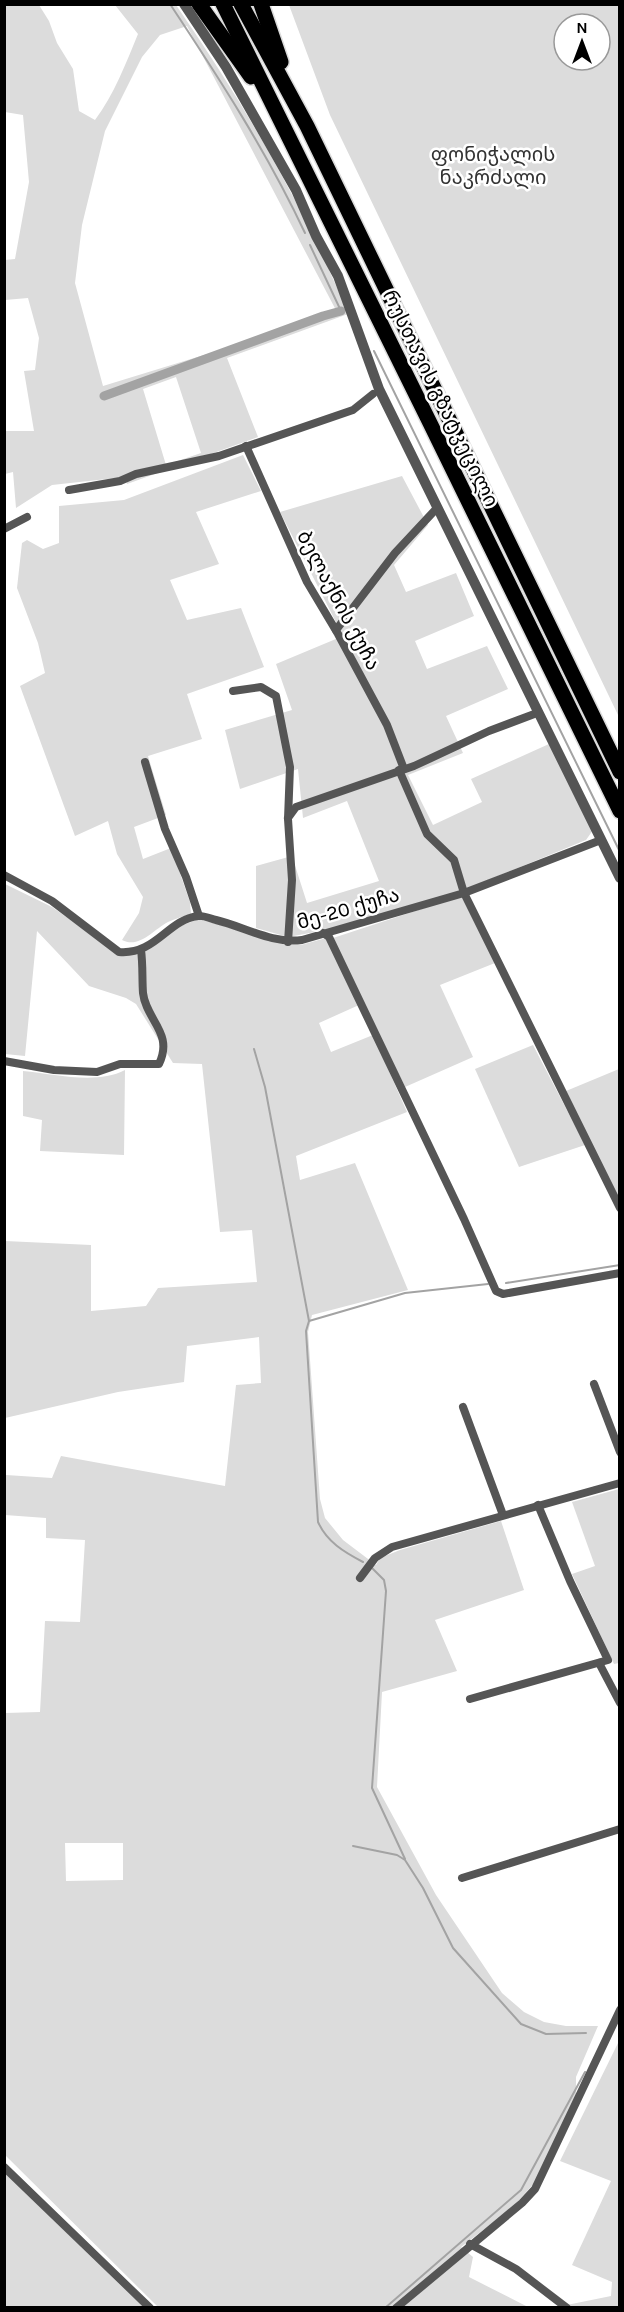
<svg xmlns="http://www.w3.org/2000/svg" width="624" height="2312" font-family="Karla,'Noto Sans Georgian',sans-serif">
<rect width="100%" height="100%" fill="#fff"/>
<g fill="#dcdcdc" fill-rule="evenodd">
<path d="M5,5H39L49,21L57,43L73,69L79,111L95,120C114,95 126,63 138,34L115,5H176C243,102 303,204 348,314L227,358L258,437L127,484L125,477L52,485L16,508L13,472L5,474V431H34L24,371L35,370L39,338L28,298L5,300V260L15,259L29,182L23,115L5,112ZM187,26L338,314L103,386L75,283L82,225L105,131L142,57L160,35ZM176,377L201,453L166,465L143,389Z"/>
<path d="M289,5H619V717L330,115ZM564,24H600V60H564Z"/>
<path d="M243,455L261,491L196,512L219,564L170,580L187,620L241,608L264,667L187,694L202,739L148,756L166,815L134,827L143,859L171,848L190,902L191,914C183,916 175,919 168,922C153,930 139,949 122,940L139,913L143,897L117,854L108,821L75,836L20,686L45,673L38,643L17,588L22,543L27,540L43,549L59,543V506L124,500Z"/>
<path d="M402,476L428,525L394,565L406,592L456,573L474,616L415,641L427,669L487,646L508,689L446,716L463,753L408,775L433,825L482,802L471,779L549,744L593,830L586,840L459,892L337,928L288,937L256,928V866L292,856L307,903L379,881L347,801L303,818L298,769L240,789L225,730L292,710L276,664L343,636L280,512Z"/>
<path d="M5,884L52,907L104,943L132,955L178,927L199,919L285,944L301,945L326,938L359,1005L319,1023L331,1052L373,1035L407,1112L296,1156L300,1180L355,1163L408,1290L312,1315L308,1332L320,1499L325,1518L343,1540L376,1565L380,1558L400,1550L501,1521L524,1590L435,1620L457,1671L382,1692L377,1787L436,1895L502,1993L524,2012L544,2022L566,2026H598L576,2077V2095L536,2181L512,2208L461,2247L473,2257L469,2277L528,2307H158L5,2155V1713L40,1712L45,1621L80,1622L85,1540L46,1538V1518L5,1515L4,1457L6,1475L52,1478L61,1456L225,1486L236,1385L261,1383L259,1337L187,1346L184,1382L118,1392L5,1418V1241L91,1245V1311L146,1306L158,1288L257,1282L252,1230L220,1232L202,1064L173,1063L136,1004L126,998L89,986L37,931L25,1056L5,1054ZM65,1843H123V1880L66,1881Z"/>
<path d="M461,896L495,963L440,985L473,1057L405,1087L333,938Z"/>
<path d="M533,1045L585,1145L519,1167L475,1069Z"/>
<path d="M619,1069V1204L566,1091Z"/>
<path d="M125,1070L124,1155L40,1151L42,1120L23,1116V1071C55,1074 96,1085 125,1070Z"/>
<path d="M619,1489V1663L614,1664L572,1574L595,1566L572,1502Z"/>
<path d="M619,2041V2307L552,2308L611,2296L612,2282L572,2265L611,2181L560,2161Z"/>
<path d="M5,2173L143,2307H5Z"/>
</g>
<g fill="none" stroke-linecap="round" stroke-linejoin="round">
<g stroke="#a3a3a3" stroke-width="2">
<path d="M170,4C219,78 267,152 305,233"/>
<path d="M310,245L341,311"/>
<path d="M374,351L620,852"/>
<path d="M254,1049L265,1087L309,1321L405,1293L488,1284"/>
<path d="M506,1283L620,1265"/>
<path d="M309,1321L306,1331L318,1522C327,1542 344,1552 363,1562"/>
<path d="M372,1568L384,1580L386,1591L372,1788L405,1859"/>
<path d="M353,1846L397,1855L405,1860L423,1888L453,1948L521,2024L546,2034L586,2033"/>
<path d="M385,2308L521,2190L585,2072"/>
</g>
<path stroke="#a3a3a3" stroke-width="9" d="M104,396L323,316L341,311"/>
<g stroke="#dbdbdb" stroke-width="18">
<g id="motorway">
<path d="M199,4L251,77"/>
<path d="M223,4L430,423L620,811"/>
<path d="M241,4L307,126L620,772"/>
<path d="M261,4L281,62"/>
</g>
</g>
<g stroke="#555" stroke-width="8">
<path d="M246,446L307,582L338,634L387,725L404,769"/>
<path d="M69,490L120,481L136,474L219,456L353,410L373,394"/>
<path d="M4,529L27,517"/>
<path d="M336,630L395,553L437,508"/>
<path d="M233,691L261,687L276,696L290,767L288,819L292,880L288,942"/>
<path d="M145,762L165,829L186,877L199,916"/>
<path d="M399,770L427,834L454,860L464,893L620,1208"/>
<path d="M288,818L296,807L414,766L489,731L537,713"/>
<path d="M4,875L52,901L119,952C156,955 167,920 198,916C203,915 211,919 216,920C245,927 272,944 302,940L464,893L601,840"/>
<path d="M323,933L329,937L464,1219L496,1291L503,1294L620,1273"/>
<path d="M4,1061L54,1070L97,1072L120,1064H159C174,1033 146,1020 143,993C142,979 143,964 141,950"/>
<path d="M594,1384L620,1452"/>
<path d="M463,1407L503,1515"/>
<path d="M360,1578L375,1558L392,1547L620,1483"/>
<path d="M599,1663L620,1703"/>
<path d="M470,1699L608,1660L570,1581L538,1505"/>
<path d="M462,1878L620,1829"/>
<path d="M4,2167L150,2308"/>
<path d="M470,2244L516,2269L567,2308"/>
<path d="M396,2308L522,2203L535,2189L620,2010"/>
</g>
<path stroke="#555" stroke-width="10" d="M184,4L226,67L296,190L316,236L338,276L379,389L620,878"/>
<use href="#motorway" stroke="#000" stroke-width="15"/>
</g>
<g text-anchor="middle" stroke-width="5" stroke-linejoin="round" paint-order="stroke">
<g font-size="20" fill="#333" stroke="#fff">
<text x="493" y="161">ფონიჭალის<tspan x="493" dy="23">ნაკრძალი</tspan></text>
</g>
<g font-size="20" fill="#000" stroke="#fff">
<text transform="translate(441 398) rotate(64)" y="7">რუსთავის გზატკეცილი</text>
<text transform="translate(339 600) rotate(62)" y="7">ბელაქნის ქუჩა</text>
<text transform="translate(348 908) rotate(-16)" y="7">მე-20 ქუჩა</text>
</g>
</g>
<rect width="624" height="2312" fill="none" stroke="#000000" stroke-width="12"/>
<g transform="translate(582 42)"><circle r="28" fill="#ffffff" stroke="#999999" stroke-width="1.5"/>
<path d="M0-4.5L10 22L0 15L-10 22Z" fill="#000000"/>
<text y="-9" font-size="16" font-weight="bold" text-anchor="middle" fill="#000000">N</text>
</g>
</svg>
